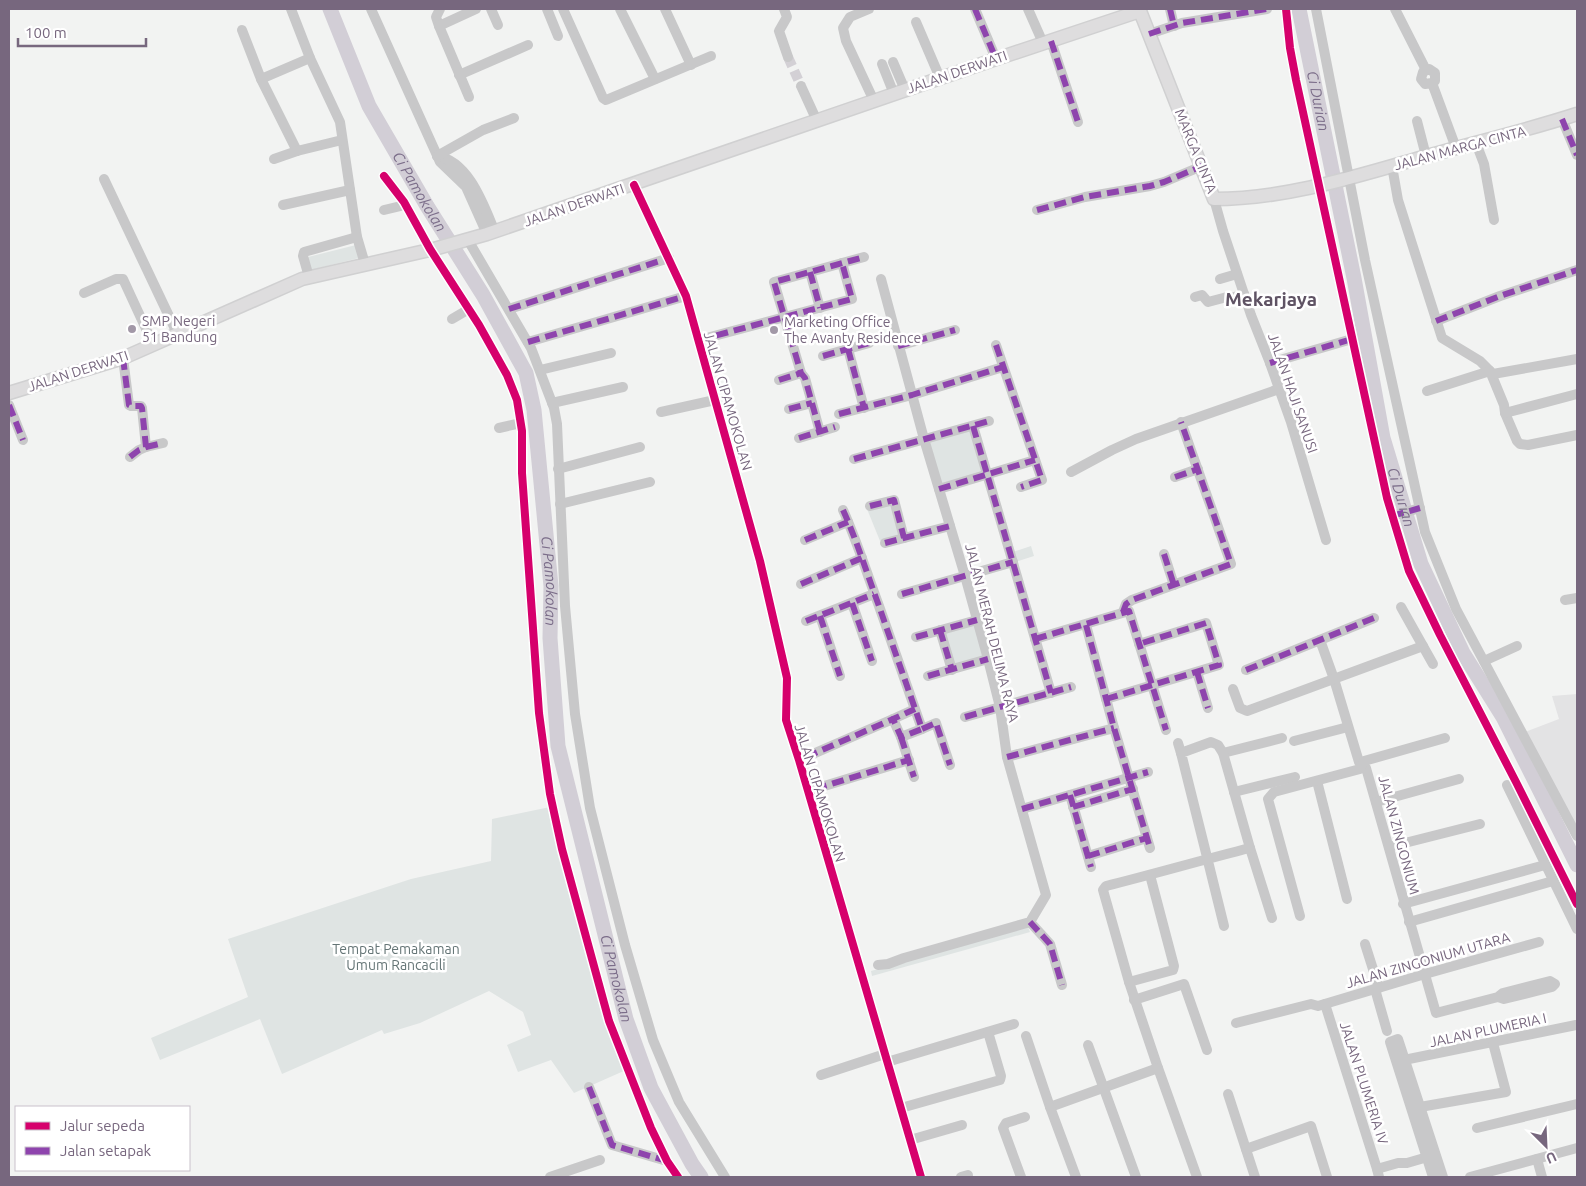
<svg xmlns="http://www.w3.org/2000/svg" width="1586" height="1186" font-family="Ubuntu,sans-serif">
<rect width="100%" height="100%" fill="#f2f3f2"/>
<path fill="#e3e3e4" d="M1577,694V831L1525,732L1559,719L1552,696Z"/>
<g fill="#dfe4e3">
<path d="M356,245L359,258L311,270L308,257Z"/>
<path d="M971,428L984,473L940,485L927,440Z"/>
<path d="M891,502L900,536L880,541L867,509Z"/>
<path d="M1031,546L1034,556L1015,562L1013,552Z"/>
<path d="M975,624L985,658L954,667L944,633Z"/>
<path d="M550,807L626,1070L574,1093L551,1060L518,1072L507,1045L531,1035L523,1012L489,991L420,1023L384,1034L382,1030L282,1074L260,1019L160,1060L151,1038L248,997L228,939L411,879L491,861L492,819Z"/>
<path d="M1028,927L1030,932L872,976L871,971Z"/>
</g>
<g fill="none" stroke-linecap="round" stroke-linejoin="round">
<g stroke="#d2ced6" stroke-width="15">
<path id="s1" d="M330,9L369,106L427,206L483,295L526,373L534,410L551,586L550,638L558,746L626,1019L651,1088L692,1164L701,1177"/>
<path id="s2" d="M1299,9L1354,278L1383,438L1421,564L1463,653L1503,717L1577,865"/>
</g>
<path stroke="#d3d0d5" stroke-width="10" stroke-dasharray="10 5" stroke-linecap="butt" d="M788,57L801,86"/>
<g stroke="#d0d0d1" stroke-width="15">
<path id="major" d="M9,393L123,358L302,279L434,249L487,234L996,59L1140,11L1214,199C1287,199 1357,176 1427,156C1477,142 1528,130 1577,114"/>
</g>
<g stroke="#c8c8c9" stroke-width="10">
<path d="M291,9L310,58L340,122L357,237L365,264"/>
<path d="M371,9L440,162L466,187L487,234"/>
<path d="M491,9L498,25"/>
<path d="M547,9L558,36"/>
<path d="M563,9L603,98L606,100L711,56"/>
<path d="M620,9L655,79"/>
<path d="M665,9L691,65"/>
<path d="M784,9L787,17L779,31L788,57"/>
<path d="M869,9L850,17L843,28L846,41L874,101"/>
<path d="M975,9L996,59"/>
<path d="M1028,9L1043,43"/>
<path d="M1170,9L1174,26"/>
<path d="M1286,9L1290,48L1296,80L1387,498L1409,571L1440,635L1516,782L1577,904"/>
<path d="M1316,9L1365,260L1425,532L1456,609L1577,836"/>
<path d="M1395,9L1426,70"/>
<path d="M916,22L940,78"/>
<path d="M439,26L436,17L440,9"/>
<path d="M242,30L261,79"/>
<path d="M1149,34L1182,23L1267,9"/>
<path d="M1051,41L1078,122"/>
<path d="M893,62L905,90"/>
<path d="M882,64L894,94"/>
<path d="M459,75L528,45"/>
<path d="M1432,83L1425,84L1421,79L1423,72L1429,69L1435,73V81L1432,83L1456,148"/>
<path d="M801,86L817,121"/>
<path d="M469,97L439,26L476,9"/>
<path d="M1562,119L1577,155"/>
<path d="M1417,121L1426,156"/>
<path d="M1476,143L1484,164L1494,220"/>
<path d="M297,151L261,79L310,58"/>
<path d="M437,156C469,161 484,206 495,232"/>
<path d="M437,156L483,130L514,118"/>
<path d="M274,159L297,151L342,140"/>
<path d="M1392,166L1398,200L1442,338L1480,361L1490,371L1504,405L1505,413L1517,441L1520,444L1528,445L1577,435"/>
<path d="M384,176L404,202L430,249L479,325L507,375L517,400L522,431V473L539,713L550,794L562,849L609,1021L651,1128L667,1161L678,1177"/>
<path d="M104,179L177,333"/>
<path d="M634,185L686,296L760,561L787,678L786,720L799,760L921,1177"/>
<path d="M1214,199L1223,231L1251,315L1270,363L1291,422L1326,540"/>
<path d="M283,205L350,190"/>
<path d="M384,210L405,205"/>
<path d="M1037,210L1085,197L1150,186L1164,182L1202,166"/>
<path d="M468,240L531,348L554,408L557,424L565,606L575,714L590,808L625,945L653,1040L679,1102L725,1177"/>
<path d="M810,272L820,308"/>
<path d="M309,277L303,256L304,252L357,237"/>
<path d="M1220,279L1237,274"/>
<path d="M84,293L116,279H123L153,344"/>
<path d="M1195,297L1202,295L1208,302L1227,297L1228,299L1244,294"/>
<path d="M509,309L669,258"/>
<path d="M452,319L469,309"/>
<path d="M1436,321L1500,296L1577,270"/>
<path d="M699,340L852,299L842,263"/>
<path d="M528,342L686,296"/>
<path d="M996,345L1042,480L1021,487"/>
<path d="M898,346L955,330"/>
<path d="M848,349L864,408"/>
<path d="M823,356L869,343"/>
<path d="M123,358L129,405L131,406H141L142,408L146,447L139,450L130,457"/>
<path d="M1270,363L1352,339"/>
<path d="M540,370L611,353"/>
<path d="M1493,374L1577,359"/>
<path d="M779,380L801,373"/>
<path d="M1427,391L1490,371"/>
<path d="M552,403L623,387"/>
<path d="M9,405L23,440"/>
<path d="M789,409L812,403"/>
<path d="M661,412L715,400"/>
<path d="M1505,413L1577,394"/>
<path d="M839,414L912,395L1003,367"/>
<path d="M973,426L1051,693"/>
<path d="M499,428L521,423"/>
<path d="M820,432L805,378L801,373L774,282L864,257"/>
<path d="M799,438L835,427"/>
<path d="M146,447L163,443"/>
<path d="M854,459L989,421"/>
<path d="M558,469L640,447"/>
<path d="M1071,472L1112,450L1136,439L1279,389"/>
<path d="M1175,477L1198,469"/>
<path d="M939,489L1035,460"/>
<path d="M560,504L650,482"/>
<path d="M870,506L894,500L904,538"/>
<path d="M843,510C857,541 867,574 879,606C893,647 908,688 922,729L901,737L893,719L915,709"/>
<path d="M1392,516L1420,508"/>
<path d="M805,540L848,522"/>
<path d="M885,543L950,526"/>
<path d="M1164,554L1174,585"/>
<path d="M801,584L862,558"/>
<path d="M902,594L1013,562"/>
<path d="M1565,600L1577,598"/>
<path d="M852,603L872,661"/>
<path d="M1401,607L1433,664"/>
<path d="M1123,612L1126,604L1132,600L1231,564L1181,422"/>
<path d="M820,616L840,676"/>
<path d="M806,621L874,594"/>
<path d="M1086,625L1114,728L1150,848"/>
<path d="M940,630L952,670"/>
<path d="M916,637L977,620"/>
<path d="M1035,639L1129,611L1166,730"/>
<path d="M1320,640L1334,679L1359,762L1366,768L1436,1013L1498,997L1503,993L1550,981L1555,984L1552,987L1504,999L1498,997"/>
<path d="M1484,661L1517,646"/>
<path d="M1246,670L1374,618"/>
<path d="M1197,672L1208,708"/>
<path d="M928,676L988,659"/>
<path d="M1233,689L1240,708L1247,711L1423,646"/>
<path d="M1106,699L1219,665L1206,623L1139,644"/>
<path d="M965,717L1071,687"/>
<path d="M922,729L936,723L950,765"/>
<path d="M901,737L914,777"/>
<path d="M1294,741L1348,727"/>
<path d="M1178,743L1181,753"/>
<path d="M1223,753L1282,738"/>
<path d="M1007,757L1114,728"/>
<path d="M799,760L893,719"/>
<path d="M1317,781L1347,899"/>
<path d="M1507,785L1577,929"/>
<path d="M808,791L909,760"/>
<path d="M1234,792L1295,777"/>
<path d="M1070,795L1091,867"/>
<path d="M1376,802L1459,779"/>
<path d="M1073,807L1133,789"/>
<path d="M1022,809L1148,772"/>
<path d="M1389,847L1480,824"/>
<path d="M1250,848L1272,918"/>
<path d="M1088,856L1147,838"/>
<path d="M1403,904L1545,865"/>
<path d="M1300,916L1268,799L1274,792L1360,769L1364,761L1445,738"/>
<path d="M1030,922L1050,944L1062,985"/>
<path d="M1409,922L1553,881"/>
<path d="M1365,944L1379,988"/>
<path d="M878,965L888,964L904,958L1030,922L1046,895L1007,757L1000,707L988,659L965,576L924,439L881,279"/>
<path d="M1129,982L1173,970L1174,966L1150,875"/>
<path d="M1375,989L1387,1031"/>
<path d="M1134,1000L1184,984L1207,1050"/>
<path d="M1325,1004L1377,1169"/>
<path d="M1236,1023L1311,1004L1318,1006L1425,974L1539,942"/>
<path d="M1026,1036L1050,1107L1158,1068L1129,982L1103,890L1106,886C1154,874 1202,860 1250,848L1223,753L1218,745L1211,742L1181,753L1204,845L1224,926"/>
<path d="M1088,1045L1136,1177"/>
<path d="M1404,1060L1576,1025"/>
<path d="M887,1062L1014,1024"/>
<path d="M1158,1068L1197,1177"/>
<path d="M821,1075L885,1054"/>
<path d="M589,1087L612,1145L667,1161"/>
<path d="M1228,1094L1255,1177"/>
<path d="M1050,1107L1076,1177"/>
<path d="M1420,1107L1506,1092L1493,1043"/>
<path d="M901,1108L1000,1080L1001,1076L988,1032"/>
<path d="M1477,1128L1577,1104"/>
<path d="M910,1140L962,1125"/>
<path d="M1246,1149L1311,1126L1327,1177"/>
<path d="M1537,1159L1542,1177"/>
<path d="M550,1177L600,1160"/>
<path d="M961,1177L968,1175"/>
<path d="M1021,1177L1003,1128L1006,1123L1025,1117"/>
<path d="M1379,1177L1377,1169L1398,1163H1407L1431,1156"/>
<path d="M1433,1177L1390,1042L1398,1039L1443,1177"/>
<path d="M1470,1177L1577,1148"/>
</g>
<use href="#major" stroke="#deddde" stroke-width="12"/>
<g stroke="#8e44ad" stroke-width="6" stroke-dasharray="12 6" stroke-linecap="butt">
<path d="M975,9L996,59"/>
<path d="M1170,9L1174,26"/>
<path d="M1149,34L1182,23L1267,9"/>
<path d="M1051,41L1078,122"/>
<path d="M1562,119L1577,155"/>
<path d="M1037,210L1085,197L1150,186L1164,182L1202,166"/>
<path d="M810,272L820,308"/>
<path d="M509,309L669,258"/>
<path d="M1436,321L1500,296L1577,270"/>
<path d="M699,340L852,299L842,263"/>
<path d="M528,342L686,296"/>
<path d="M996,345L1042,480L1021,487"/>
<path d="M898,346L955,330"/>
<path d="M848,349L864,408"/>
<path d="M823,356L869,343"/>
<path d="M123,358L129,405L131,406H141L142,408L146,447L139,450L130,457"/>
<path d="M1270,363L1352,339"/>
<path d="M779,380L801,373"/>
<path d="M9,405L23,440"/>
<path d="M789,409L812,403"/>
<path d="M839,414L912,395L1003,367"/>
<path d="M973,426L1051,693"/>
<path d="M820,432L805,378L801,373L774,282L864,257"/>
<path d="M799,438L835,427"/>
<path d="M146,447L163,443"/>
<path d="M854,459L989,421"/>
<path d="M1175,477L1198,469"/>
<path d="M939,489L1035,460"/>
<path d="M870,506L894,500L904,538"/>
<path d="M843,510C857,541 867,574 879,606C893,647 908,688 922,729L901,737L893,719L915,709"/>
<path d="M1392,516L1420,508"/>
<path d="M805,540L848,522"/>
<path d="M885,543L950,526"/>
<path d="M1164,554L1174,585"/>
<path d="M801,584L862,558"/>
<path d="M902,594L1013,562"/>
<path d="M852,603L872,661"/>
<path d="M1123,612L1126,604L1132,600L1231,564L1181,422"/>
<path d="M820,616L840,676"/>
<path d="M806,621L874,594"/>
<path d="M1086,625L1114,728L1150,848"/>
<path d="M940,630L952,670"/>
<path d="M916,637L977,620"/>
<path d="M1035,639L1129,611L1166,730"/>
<path d="M1246,670L1374,618"/>
<path d="M1197,672L1208,708"/>
<path d="M928,676L988,659"/>
<path d="M1106,699L1219,665L1206,623L1139,644"/>
<path d="M965,717L1071,687"/>
<path d="M922,729L936,723L950,765"/>
<path d="M901,737L914,777"/>
<path d="M806,757L893,719"/>
<path d="M1007,757L1114,728"/>
<path d="M815,789L909,760"/>
<path d="M1070,795L1091,867"/>
<path d="M1073,807L1133,789"/>
<path d="M1022,809L1148,772"/>
<path d="M1088,856L1147,838"/>
<path d="M1030,922L1050,944L1062,985"/>
<path d="M589,1087L612,1145L667,1161"/>
</g>
<g stroke="#fff" stroke-width="11">
<g id="cycleway">
<path d="M1286,9L1290,48L1296,80L1387,498L1409,571L1440,635L1516,782L1577,904"/>
<path d="M384,176L404,202L430,249L479,325L507,375L517,400L522,431V473L539,713L550,794L562,849L609,1021L651,1128L667,1161L678,1177"/>
<path d="M634,185L686,296L760,561L787,678L786,720L799,760L921,1177"/>
</g>
</g>
<use href="#cycleway" stroke="#d6006c" stroke-width="8"/>
</g>
<g fill="#a298a7" stroke="#fff" stroke-width="2">
<circle cx="132" cy="329" r="5"/>
<circle cx="774" cy="330" r="5"/>
</g>
<g text-anchor="middle" stroke-width="5" stroke-linejoin="round" paint-order="stroke">
<g font-size="14" fill="#77677e" stroke="#fff">
<text transform="translate(957 72) rotate(-19)" y="5">JALAN DERWATI</text>
<text transform="translate(1460 148) rotate(-15)" y="5">JALAN MARGA CINTA</text>
<text transform="translate(1196 151) rotate(68)" y="5">MARGA CINTA</text>
<text transform="translate(574 205) rotate(-19)" y="5">JALAN DERWATI</text>
<text transform="translate(78 371) rotate(-18)" y="5">JALAN DERWATI</text>
<text transform="translate(1293 393) rotate(71)" y="5">JALAN HAJI SANUSI</text>
<text transform="translate(728 401) rotate(74)" y="5">JALAN CIPAMOKOLAN</text>
<text transform="translate(992 633) rotate(76)" y="5">JALAN MERAH DELIMA RAYA</text>
<text transform="translate(820 793) rotate(73)" y="5">JALAN CIPAMOKOLAN</text>
<text transform="translate(1399 835) rotate(75)" y="5">JALAN ZINGONIUM</text>
<text transform="translate(1428 960) rotate(-16)" y="5">JALAN ZINGONIUM UTARA</text>
<text transform="translate(1488 1030) rotate(-12)" y="5">JALAN PLUMERIA I</text>
<text transform="translate(1364 1083) rotate(72)" y="5">JALAN PLUMERIA IV</text>
</g>
<g font-size="14" fill="#77677e" stroke="#fff" text-anchor="start">
<text x="142" y="326">SMP Negeri<tspan x="142" dy="16">51 Bandung</tspan></text>
<text x="784" y="327">Marketing Office<tspan x="784" dy="16">The Avanty Residence</tspan></text>
</g>
<g font-size="14" fill="#657576" stroke="#fff">
<text x="396" y="954">Tempat Pemakaman<tspan x="396" dy="16">Umum Rancacili</tspan></text>
</g>
<g font-size="15" font-style="italic" fill="#7b6d89" stroke="#fff">
<text dy="5" stroke="none"><textPath href="#s2" startOffset="94">Ci Durian</textPath></text>
<text dy="5" stroke="none"><textPath href="#s1" startOffset="204">Ci Pamokolan</textPath></text>
<text dy="5" stroke="none"><textPath href="#s2" startOffset="499">Ci Durian</textPath></text>
<text dy="5" stroke="none"><textPath href="#s1" startOffset="624">Ci Pamokolan</textPath></text>
<text dy="5" stroke="none"><textPath href="#s1" startOffset="1029">Ci Pamokolan</textPath></text>
</g>
<g font-size="19" font-weight="bold" fill="#5f5364" stroke="#fff">
<text x="1271" y="306">Mekarjaya</text>
</g>
</g>
<rect width="1586" height="1186" fill="none" stroke="#77677e" stroke-width="20"/>
<rect x="15" y="1106" width="175" height="65" fill="#ffffff" stroke="#c9c2cb"/>
<rect x="25" y="1122" width="25" height="8" fill="#d6006c" stroke="#c9c2cb"/>
<text x="60" y="1131" font-size="15" fill="#77677e">Jalur sepeda</text>
<rect x="25" y="1147" width="25" height="8" fill="#8e44ad" stroke="#c9c2cb"/>
<text x="60" y="1156" font-size="15" fill="#77677e">Jalan setapak</text>
<g transform="translate(1546 1146) rotate(156)" stroke="#ffffff" stroke-width="4" paint-order="stroke">
<path d="M0-4L9 19L0 12L-9 19Z" fill="#77677e"/>
<text y="-8" font-size="14" font-weight="bold" text-anchor="middle" fill="#77677e">U</text>
</g>
<path d="M18 38v8h128v-8" fill="none" stroke="#77677e" stroke-width="2.5"/>
<text x="25" y="38" font-size="15" fill="#77677e" stroke="#ffffff" stroke-width="4" paint-order="stroke">100 m</text>
</svg>
